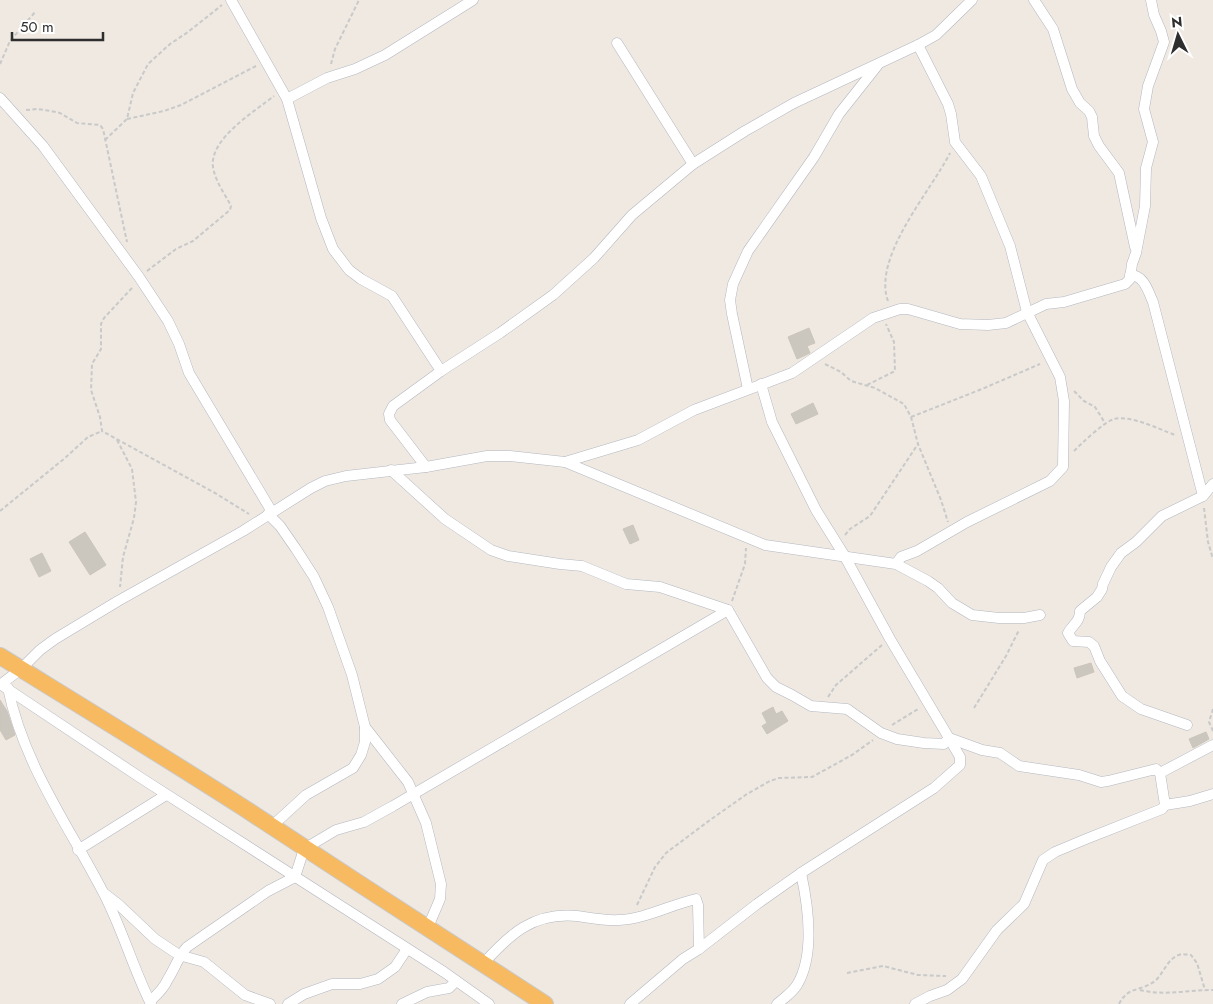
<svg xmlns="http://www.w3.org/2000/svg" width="1213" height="1004" font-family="Jost,sans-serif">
<rect width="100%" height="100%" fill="#efe9e1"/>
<g fill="#cbc7bf" stroke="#cbc5ba">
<path d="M809,328L815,343L807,346L810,353L797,359L788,337Z"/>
<path d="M813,403L818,414L796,424L791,414Z"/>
<path d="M633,525L639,540L630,544L623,529Z"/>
<path d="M85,532L106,565L90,575L69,542Z"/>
<path d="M42,553L51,571L39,577L30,559Z"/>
<path d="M1091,663L1094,672L1077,678L1074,668Z"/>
<path d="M0,700L7,711L15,735L6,740L0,730Z"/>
<path d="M773,707L776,714L782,711L788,721L767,734L762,726L767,723L762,713Z"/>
<path d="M1206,732L1209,739L1193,748L1189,739Z"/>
</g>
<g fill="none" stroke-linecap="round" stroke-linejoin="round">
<g stroke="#b4b7c1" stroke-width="11">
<g id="minor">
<path d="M231,0L287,99L321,218L333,249L349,270L361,279L392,296L441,371"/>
<path d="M1034,0L1053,29L1072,89L1080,103L1089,111L1092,117L1094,136L1099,146L1119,173L1135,247"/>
<path d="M617,43L693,164"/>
<path d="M0,98L43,146L139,277L168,321L179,344L189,373L272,512"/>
<path d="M287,99L327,78L355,69L385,55L473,0"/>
<path d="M1130,275C1144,275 1148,291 1153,302L1203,496"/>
<path d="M748,389L732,314L730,300L733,284L748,251L814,157L839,114L877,66"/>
<path d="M565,462L638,440L694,410L792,373L873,318L900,309H908L960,324L988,325L1006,323L1046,304L1064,302L1125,284L1130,279L1132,264L1136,253L1145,206L1146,168L1153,142L1144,109L1148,86L1164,42L1161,31L1154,15L1151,0"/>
<path d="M426,467L390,420L389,414L393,406L441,371L500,333L553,295L594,258L632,215L693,164L745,131L794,103L918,45L936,35L972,0"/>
<path d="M391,470L445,519L491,550L508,556L560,564L582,566L626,584L660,587L728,610L767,678L776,687L792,695L811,706L847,709L881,733L897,739L924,743L944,744L949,738L982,750L1000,753L1019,766L1079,775L1101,782L1108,781L1156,769L1160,773L1213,745"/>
<path d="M268,514L280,526L296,549L314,577L328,607L352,675L365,727V742L361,755L353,768L306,795L271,827"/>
<path d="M896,564L928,581L938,588L952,603L972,615L999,618H1024L1040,615"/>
<path d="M0,684L141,778L444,972L489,1004"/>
<path d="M0,685L21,669L40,650L55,639L118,601L243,531L311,488L325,481L346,476L426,467L487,456H510L565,462L765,545L896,564L901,557L917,551L967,522L1050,481L1063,467L1064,401L1060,377L1027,312L1010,246L981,176L955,142L951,114L948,104L918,45"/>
<path d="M8,688C23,763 68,825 103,892C122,928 133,968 151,1004"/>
<path d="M1187,725L1141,709L1122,696L1100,661L1094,646L1089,642L1073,641L1068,633C1073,624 1080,622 1080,611L1097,597L1102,589L1103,584L1111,567L1121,553L1136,542L1162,516L1203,496L1213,484"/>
<path d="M365,727L408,782L426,823L441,884L440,899L428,927"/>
<path d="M1165,805L1190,801L1213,794"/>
<path d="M78,850L166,795"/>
<path d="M105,894L118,904L155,939L179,955L204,962L245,995L270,1004"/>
<path d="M483,964C510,934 533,912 577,916C591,918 605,921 619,920C645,919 670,905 696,899L698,905L699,949"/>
<path d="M150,1001C157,995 164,988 168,979C175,968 178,957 187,947L268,891L295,877L304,849L336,830L364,822L393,806L728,610"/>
<path d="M288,1004L304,994L332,984H360L378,979L395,967L407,949"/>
<path d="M402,1004L427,992L449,988L456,981"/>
<path d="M630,1004L683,959L699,949L757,904L801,873L934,788L960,765V757L949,738L890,639L844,555L816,510L772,422L761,384"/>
<path d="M777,1004C784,998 792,993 797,985C815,955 808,905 801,873"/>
<path d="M915,1004L930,996L947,990L962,979L997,930L1024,904L1043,860L1055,852L1086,839L1162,809L1165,805L1160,773"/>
</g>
</g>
<g stroke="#c9c9c9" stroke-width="18">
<path id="trunk" d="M0,656C81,706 163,756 244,808C344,874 444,939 545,1004"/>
</g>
<g stroke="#c9c9c9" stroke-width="2" stroke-dasharray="4 2.5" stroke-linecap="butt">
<path d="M0,64L10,41L36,11"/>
<path d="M331,64L335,49L359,0"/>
<path d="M26,110L37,109L51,111L60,113L77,123L100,125L103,129L127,242"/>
<path d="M127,119L164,111L181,105L256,66"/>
<path d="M105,140L127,119L133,93L148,64L170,44L188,32L222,5"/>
<path d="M147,271L176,249L193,241L230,210L231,206C225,194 215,181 213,167C209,139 255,111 274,96"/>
<path d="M132,288L104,318L101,324V349L92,364L91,390L100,417L102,431L215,493L249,514"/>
<path d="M888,301C872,257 931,191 950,153"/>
<path d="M825,364L841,372L851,381L875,388L904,404L911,417L918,444L941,500L948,522"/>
<path d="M867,385L895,371L894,342L886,324"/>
<path d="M1074,391L1084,401L1095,407L1105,423"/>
<path d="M911,417L982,389L1040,364"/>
<path d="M117,440L132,469L136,502L134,518L123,557L120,587"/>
<path d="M1074,451C1082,443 1104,422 1114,419C1131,415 1159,429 1175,435"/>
<path d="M1204,508L1208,542L1213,559"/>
<path d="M0,511L65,458L88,437L102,431"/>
<path d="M845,535L850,529L870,516L918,444"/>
<path d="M732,601L745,564L746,548"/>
<path d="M828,697L836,685L882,645"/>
<path d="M974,708L1006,656L1019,630"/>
<path d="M1213,709L1209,722L1213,731"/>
<path d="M892,725L918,709"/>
<path d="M637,905L655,867L666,853L710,820L747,794L770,781L779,778L812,777L852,755L873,740"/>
<path d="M847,973L883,966L918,975L946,976"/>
<path d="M1140,990C1164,996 1189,990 1213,990"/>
<path d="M1119,1004C1128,986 1140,992 1155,981C1164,973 1167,959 1179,955C1182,953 1187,955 1191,955L1197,963L1205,990"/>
</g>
<use href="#minor" stroke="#fff" stroke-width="10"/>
<use href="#trunk" stroke="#f8ba60" stroke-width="16"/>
</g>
<g transform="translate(1178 35) rotate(355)" stroke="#ffffff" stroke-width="4" paint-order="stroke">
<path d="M0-4L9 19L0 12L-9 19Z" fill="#2e2e2e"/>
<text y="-8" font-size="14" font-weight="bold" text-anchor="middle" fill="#2e2e2e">N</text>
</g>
<path d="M12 32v8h91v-8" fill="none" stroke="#2e2e2e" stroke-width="2.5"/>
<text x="20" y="32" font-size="15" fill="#2e2e2e" stroke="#ffffff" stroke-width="4" paint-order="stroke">50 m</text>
</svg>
